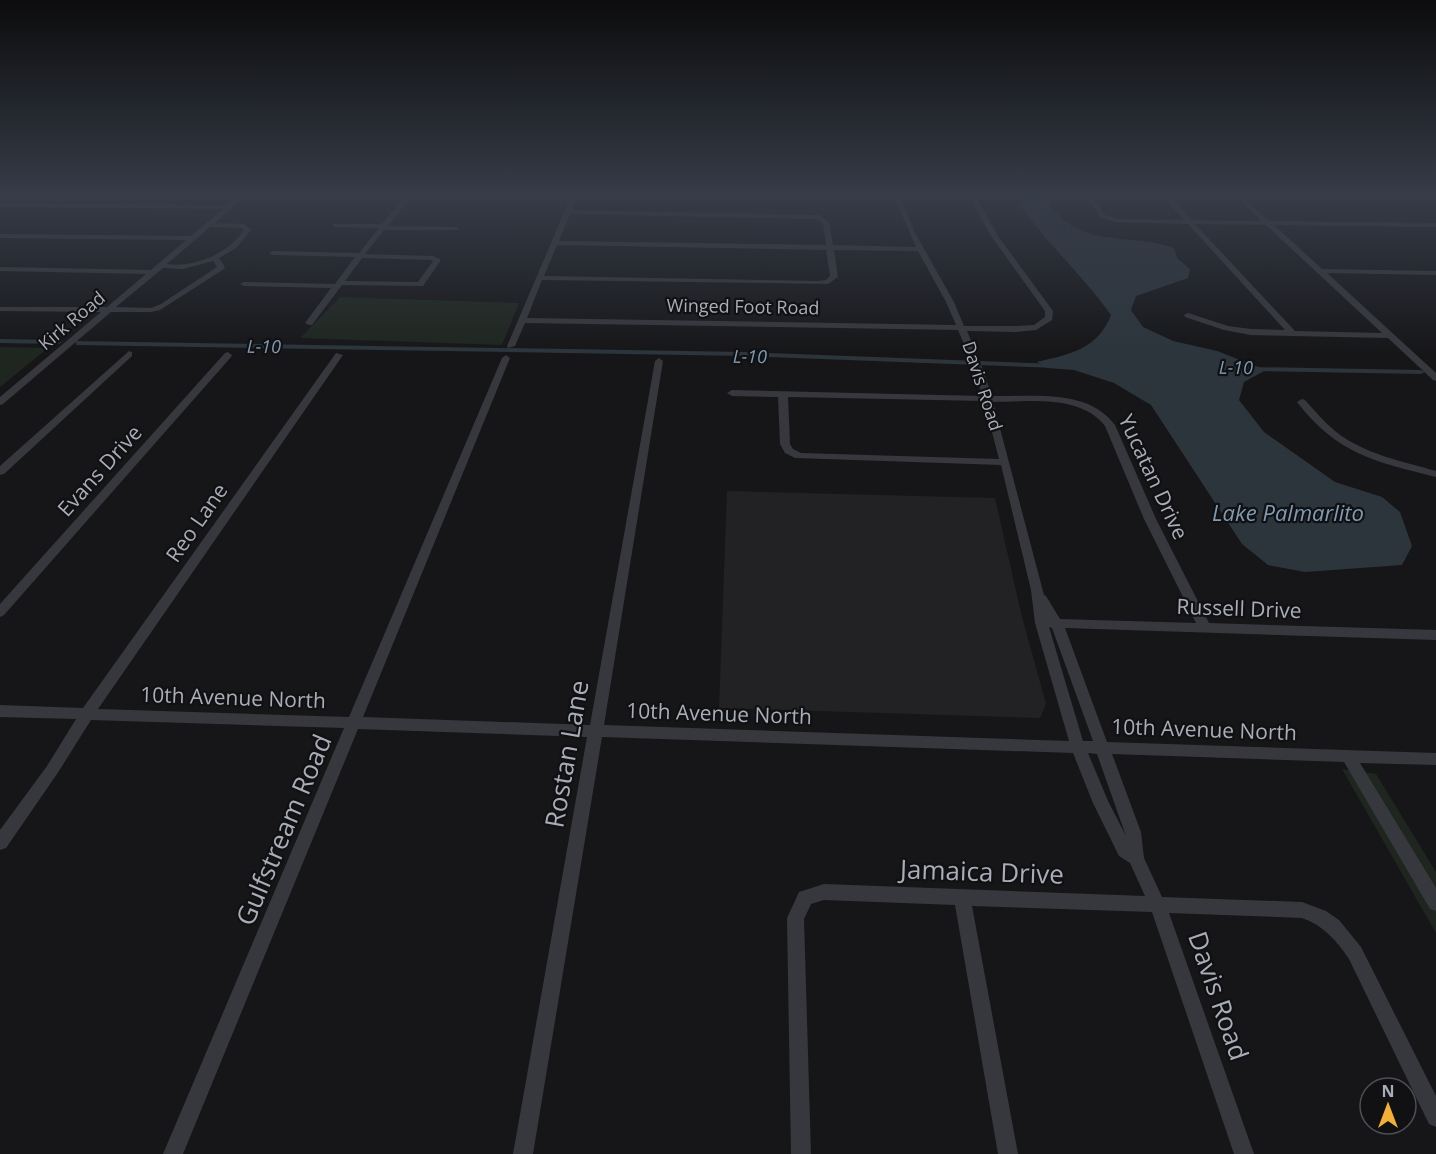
<svg xmlns="http://www.w3.org/2000/svg" width="1436" height="1154" font-family="'Open Sans',sans-serif">
<rect width="100%" height="100%" fill="#161618"/>
<path fill="#222225" d="M727,491L995,498L1021,613L1046,704L1040,718L719,708Z"/>
<g fill="#1e261f">
<path d="M340,297L519,303L502,345L300,338Z"/>
<path d="M0,347L48,348L0,387Z"/>
<path d="M1342,769L1376,774L1436,872V933Z"/>
</g>
<path fill="#2c353c" d="M1035,194L1052,199L1049,204C1082,250 1128,232 1174,248L1177,258L1190,269L1188,278L1136,296L1131,310L1143,327L1173,341L1217,351L1266,370L1244,382L1239,400L1264,432L1335,482L1382,497L1400,512L1412,546L1402,565L1305,572L1268,565L1242,544L1151,405L1114,383L1074,370L1047,368L1037,362C1070,354 1097,350 1111,315C1083,276 1048,244 1020,206L1025,198Z"/>
<g fill="none" stroke-linecap="round" stroke-linejoin="round">
<g fill="#2c353c" fill-rule="evenodd">
<path d="M0,339L58,340L62,342L58,344L0,343Z"/>
<path d="M76,341L745,352L1056,364L1060,366L1056,368L745,356L79,345H76Z"/>
<path d="M1249,367L1421,370L1425,372L1421,374L1252,371H1249Z"/>
</g>
<g fill="#37383d" fill-rule="evenodd">
<path d="M241,194H248L215,223L244,224L251,230L236,248L219,258L225,267L224,269L160,310L151,312H111L3,404L0,405V397L101,312L0,311V307H107L146,274L0,271V267L151,270L186,240L0,238V234L191,236L223,209L0,207V203L228,205ZM210,227L242,228L244,230C229,253 195,268 167,264ZM213,261L217,267L161,304L151,308L116,307L163,268L183,269Z"/>
<path d="M408,194H414L388,226L456,227L459,229L458,230H384L365,254L433,256L441,260L423,286L342,285L312,325H309L305,323L331,288L244,286L240,284L244,282L335,284L355,257L273,255L269,253L273,251L359,253L379,228L335,227L333,226V224H382ZM362,258L432,260L433,261L418,282L345,281Z"/>
<path d="M572,194H578L572,210L819,215L829,222L833,245L916,247L893,194H899L914,231L954,302L964,326H1016L1034,325L1045,317V311L991,236L968,194H974L998,236L1053,311L1052,320L1036,330L1016,332L967,331L982,367L992,396C1032,397 1088,388 1115,425L1156,519L1209,623L1436,630V640L1065,628L1107,742L1436,753V765L1360,763L1436,888V911L1430,909L1344,762L1112,754L1141,832L1144,858L1162,897L1302,902L1326,911L1339,920L1361,947L1436,1096V1127L1429,1124L1349,959C1336,940 1324,926 1302,918L1169,913L1254,1154H1234L1152,912L972,906L1018,1154H998L955,905L824,900L811,904L804,919L811,1154H791L787,918L799,892L824,884L1145,896L1130,863L1119,856L1093,803L1073,753L602,737L533,1154H513L587,737L358,729L183,1154H163L344,728L91,720L57,774L6,848L0,850V830L47,766L76,719L0,717V705L83,708L336,353L343,355L98,709L349,717L502,358L506,355L510,358L363,717L590,725L655,361L659,358L663,361L604,725L1069,741L1035,623L1031,590L1001,465L795,458L785,453L780,444L778,397L732,396L727,393L732,390L982,396L974,367L958,330L525,323L515,346L508,348L507,346ZM570,214L817,219L823,223L826,245L559,241ZM557,245L826,250L830,276L826,280L818,281L544,276ZM834,250L918,251L946,302L956,325L527,318L542,280L828,284L838,277ZM788,397L984,401L999,459L801,453L793,449L790,444ZM993,402C1029,402 1080,394 1105,426L1144,519L1196,623L1060,619L1046,596L1044,595ZM1049,627L1052,628L1093,741H1083ZM1088,753L1097,754L1126,836L1108,801Z"/>
<path d="M1084,194H1090L1105,215L1118,219L1184,220L1161,194H1167L1192,220L1261,221L1233,194L1436,195V199L1243,197L1269,221L1436,223V227L1274,225L1322,269L1436,271V275L1327,273L1436,373V381L1433,380L1388,338L1251,335L1224,330L1185,317L1184,315L1188,313L1228,326L1251,329L1285,330L1188,224L1115,222L1101,217ZM1195,224L1266,225L1382,333L1295,331Z"/>
<path d="M129,351L132,352V356L4,474L0,475V466Z"/>
<path d="M228,352L232,355L231,357L4,615L0,617V604L225,353Z"/>
<path d="M1302,399L1305,400C1315,411 1324,422 1335,431C1364,454 1401,461 1436,471V477C1376,462 1337,454 1297,402Z"/>
</g>
</g>
<linearGradient id="sky" x2="0" y2="1"><stop stop-color="#0c0c0d"/><stop offset="0.55" stop-color="#363c48"/><stop offset="1" stop-color="#363c48" stop-opacity="0"/></linearGradient>
<rect width="1436" height="355" fill="url(#sky)"/>
<g text-anchor="middle" stroke-width="4.5" stroke-linejoin="round" paint-order="stroke">
<g font-size="18" fill="#a8adb8" stroke="#111113">
<text transform="translate(743 307) rotate(1)" y="6">Winged Foot Road</text>
<text transform="translate(72 321) rotate(-40)" y="6">Kirk Road</text>
<text transform="translate(982 386) rotate(72)" y="6">Davis Road</text>
</g>
<g font-size="18" font-style="italic" fill="#7f9bb3" stroke="#111113">
<text transform="translate(264 347) rotate(1)" y="6">L-10</text>
<text transform="translate(750 357) rotate(1)" y="6">L-10</text>
<text transform="translate(1236 368) rotate(1)" y="6">L-10</text>
</g>
<g font-size="21" fill="#a8adb8" stroke="#111113">
<text transform="translate(100 471) rotate(-48)" y="7">Evans Drive</text>
<text transform="translate(1153 477) rotate(65)" y="7">Yucatan Drive</text>
<text transform="translate(197 523) rotate(-55)" y="7">Reo Lane</text>
<text transform="translate(1239 609) rotate(2)" y="7">Russell Drive</text>
<text transform="translate(233 698) rotate(2)" y="7">10th Avenue North</text>
<text transform="translate(719 714) rotate(2)" y="7">10th Avenue North</text>
<text transform="translate(1204 730) rotate(2)" y="7">10th Avenue North</text>
</g>
<g font-size="22" font-style="italic" fill="#7f9bb3" stroke="#111113">
<text x="1288" y="521">Lake Palmarlito</text>
</g>
<g font-size="26" fill="#a8adb8" stroke="#111113">
<text transform="translate(567 754) rotate(-80)" y="9">Rostan Lane</text>
<text transform="translate(284 830) rotate(-67)" y="9">Gulfstream Road</text>
<text transform="translate(982 872) rotate(2)" y="9">Jamaica Drive</text>
<text transform="translate(1218 996) rotate(71)" y="9">Davis Road</text>
</g>
</g>
<g transform="translate(1388 1106)"><circle r="28" fill="#111113" stroke="#4d4f55" stroke-width="1.5"/>
<path d="M0-4.5L10 22L0 15L-10 22Z" fill="#f2b134"/>
<text y="-9" font-size="16" font-weight="bold" text-anchor="middle" fill="#a8adb8">N</text>
</g>
</svg>
